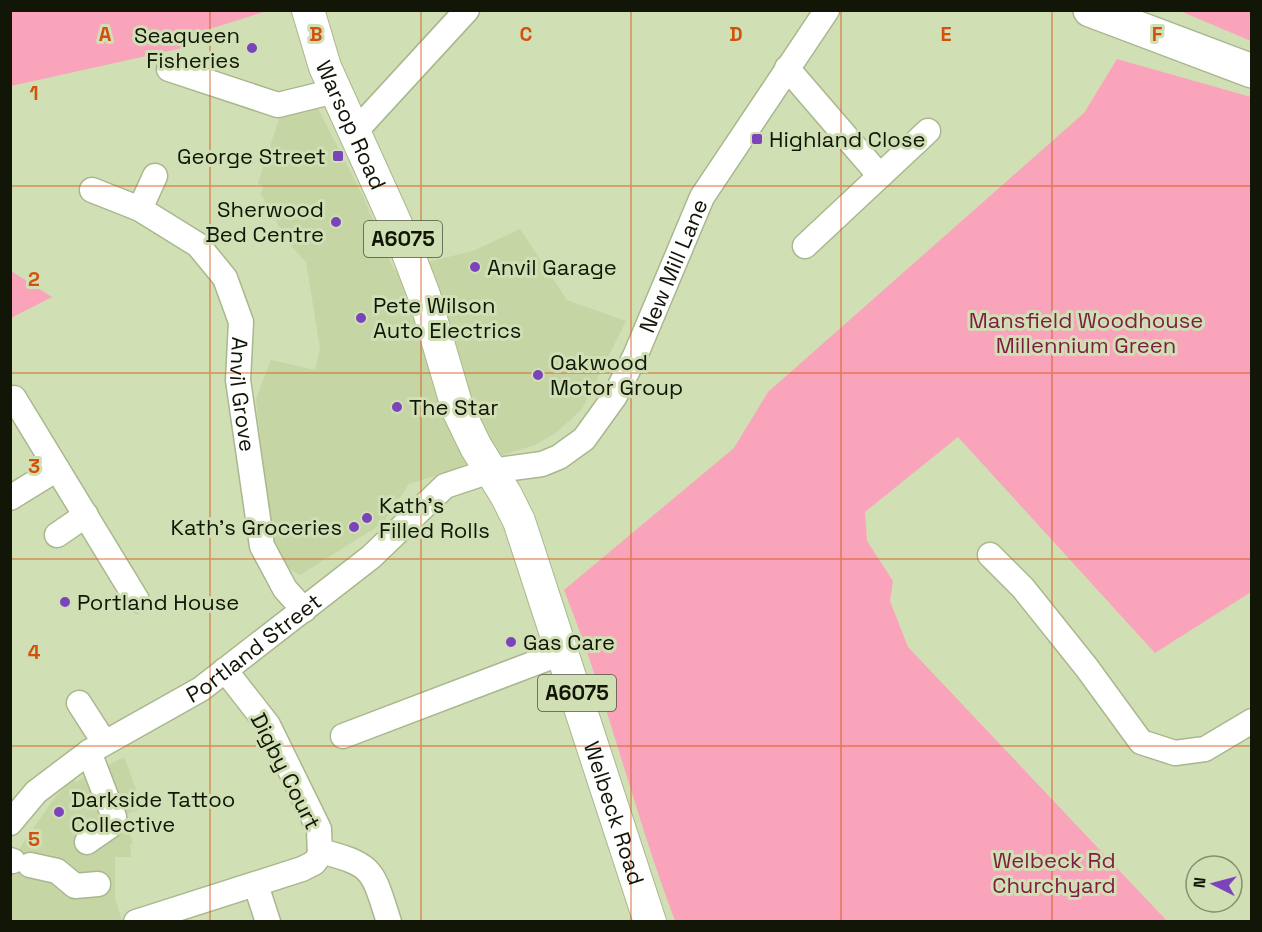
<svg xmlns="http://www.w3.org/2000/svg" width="1262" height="932" font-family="'Space Grotesk',sans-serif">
<rect width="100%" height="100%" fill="#d1dfb5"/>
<g fill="#c5d5a4">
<path d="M315,103L363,196L394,270L473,251L520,229L567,300L626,321L582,409L556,433L535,445L409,484L383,523L300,575L291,570L277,553L271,533L256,399L271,360L315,370L320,348L306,262L287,241L261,194L263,186L258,183L281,113Z"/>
<path d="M124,757L143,808L127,814L131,826L128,827L133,844L130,845L131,857H115V898L122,921L11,922V866L24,841L57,795L73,779L76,782Z"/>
</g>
<g fill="#faa4bb">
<path d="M10,11L11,10L267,11L184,37L187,47L11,86Z"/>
<path d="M1180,11H1251V41Z"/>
<path d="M1117,59L1251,97V592L1155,653L958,437L865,512L867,541L893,581L890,601L908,647L1167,921H675C634,812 607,698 564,590L734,448L768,392L1084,113Z"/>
<path d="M11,271L52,297L11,318Z"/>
</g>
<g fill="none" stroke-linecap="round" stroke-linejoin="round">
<g stroke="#aab78e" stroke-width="27">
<g id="minor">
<path d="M787,68L880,176"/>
<path d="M169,69L278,105L335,91"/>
<path d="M353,134L467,10"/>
<path id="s1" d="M92,190L140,209L198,245L225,278L241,322L238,380L262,546L285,589L304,610"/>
<path d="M140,209L155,176"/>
<path d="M805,246L928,131"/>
<path d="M14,398L137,600"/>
<path d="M10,498L57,469"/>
<path d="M57,535L86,515"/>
<path d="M990,555L1023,588L1087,668L1141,742L1175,753L1205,749L1252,721"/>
<path d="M79,703L104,742"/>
<path d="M343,736L564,652"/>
<path id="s2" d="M10,823L36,792L89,752L201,689L371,557L445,486L490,471L542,464L559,457L584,439L615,396L636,354L702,197L827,10"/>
<path d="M87,842L110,826L114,817L89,752"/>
<path d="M320,851C375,865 372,870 389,922"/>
<path d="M10,860L13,861"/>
<path d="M30,865L57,871L75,886L98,884"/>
<path d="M256,885L268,922"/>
<path d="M136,922L302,869L314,863L320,855L319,829L268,725L225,670"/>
</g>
</g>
<g stroke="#aab78e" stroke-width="34">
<g id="major">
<path id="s3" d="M308,10L325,67L401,235L424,295L458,410L476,447L506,495L519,521L650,922"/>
</g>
</g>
<g stroke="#aab78e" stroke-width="36">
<path id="highway" d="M1090,10L1252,71"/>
</g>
<use href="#minor" stroke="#fff" stroke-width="24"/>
<use href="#major" stroke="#fff" stroke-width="32"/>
<use href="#highway" stroke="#fff" stroke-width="33"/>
</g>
<path fill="none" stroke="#d2520c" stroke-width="1.5" stroke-opacity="0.55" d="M210,10V922M421,10V922M631,10V922M841,10V922M1052,10V922M10,186H1252M10,373H1252M10,559H1252M10,746H1252"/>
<g fill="#7c44ba" stroke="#d1dfb5" stroke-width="2">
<circle cx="252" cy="48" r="6"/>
<rect x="751" y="133" width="12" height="12" rx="3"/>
<rect x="332" y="150" width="12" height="12" rx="3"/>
<circle cx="336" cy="222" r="6"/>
<circle cx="475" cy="267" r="6"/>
<circle cx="361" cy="318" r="6"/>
<circle cx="538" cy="375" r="6"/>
<circle cx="397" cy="407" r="6"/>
<circle cx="367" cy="518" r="6"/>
<circle cx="354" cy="527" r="6"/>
<circle cx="65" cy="602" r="6"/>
<circle cx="511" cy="642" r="6"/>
<circle cx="59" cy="812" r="6"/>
</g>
<g text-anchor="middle" stroke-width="6" stroke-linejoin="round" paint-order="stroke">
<g fill="#d1dfb5" stroke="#4b523b" stroke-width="1.5">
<rect x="364" y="221" width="78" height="36" rx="4.5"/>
<rect x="538" y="675" width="78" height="36" rx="4.5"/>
</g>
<g font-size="21" font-weight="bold" fill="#111607">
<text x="403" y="246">A6075</text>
<text x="577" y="700">A6075</text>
</g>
<g font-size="22" fill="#111607" stroke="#d1dfb5" text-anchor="start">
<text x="240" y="43" text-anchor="end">Seaqueen<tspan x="240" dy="25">Fisheries</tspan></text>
<text x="769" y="147">Highland Close</text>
<text x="326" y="164" text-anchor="end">George Street</text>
<text x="324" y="217" text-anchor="end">Sherwood<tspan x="324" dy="25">Bed Centre</tspan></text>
<text x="487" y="275">Anvil Garage</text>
<text x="373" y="313">Pete Wilson<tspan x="373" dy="25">Auto Electrics</tspan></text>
<text x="550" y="370">Oakwood<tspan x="550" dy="25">Motor Group</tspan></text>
<text x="409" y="415">The Star</text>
<text x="379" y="513">Kath's<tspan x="379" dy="25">Filled Rolls</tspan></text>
<text x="342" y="535" text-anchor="end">Kath's Groceries</text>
<text x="77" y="610">Portland House</text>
<text x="523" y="650">Gas Care</text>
<text x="71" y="807">Darkside Tattoo<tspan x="71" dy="25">Collective</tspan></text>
</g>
<g font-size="22" fill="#111607" stroke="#d1dfb5">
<text dy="8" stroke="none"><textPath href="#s3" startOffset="123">Warsop Road</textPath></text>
<text dy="8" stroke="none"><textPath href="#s2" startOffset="898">New Mill Lane</textPath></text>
<text dy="8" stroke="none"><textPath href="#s1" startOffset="282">Anvil Grove</textPath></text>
<text dy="8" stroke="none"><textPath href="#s2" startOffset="302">Portland Street</textPath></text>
<text transform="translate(286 771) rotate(63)" y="8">Digby Court</text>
<text dy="8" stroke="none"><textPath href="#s3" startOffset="862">Welbeck Road</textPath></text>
</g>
<g font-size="22" fill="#7e1c42" stroke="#d1dfb5">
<text x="1086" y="328">Mansfield Woodhouse<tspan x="1086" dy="25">Millennium Green</tspan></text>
<text x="1054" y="868">Welbeck Rd<tspan x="1054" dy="25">Churchyard</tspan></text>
</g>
</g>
<g font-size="20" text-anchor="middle" font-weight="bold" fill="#d2520c" stroke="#d1dfb5" stroke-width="6" stroke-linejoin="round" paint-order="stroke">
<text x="105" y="41">A</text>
<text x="316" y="41">B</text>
<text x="526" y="41">C</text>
<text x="736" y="41">D</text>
<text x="946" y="41">E</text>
<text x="1157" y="41">F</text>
<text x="34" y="100">1</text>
<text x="34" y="286">2</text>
<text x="34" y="473">3</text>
<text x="34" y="659">4</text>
<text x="34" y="846">5</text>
</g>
<rect width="1262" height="932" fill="none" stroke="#111607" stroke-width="24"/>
<g transform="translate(1214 884) rotate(276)"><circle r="28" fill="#d1dfb5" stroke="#848f6f" stroke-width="1.5"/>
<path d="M0-4.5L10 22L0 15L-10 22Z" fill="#7c44ba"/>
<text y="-9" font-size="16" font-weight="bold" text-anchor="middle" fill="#111607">N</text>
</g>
</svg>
